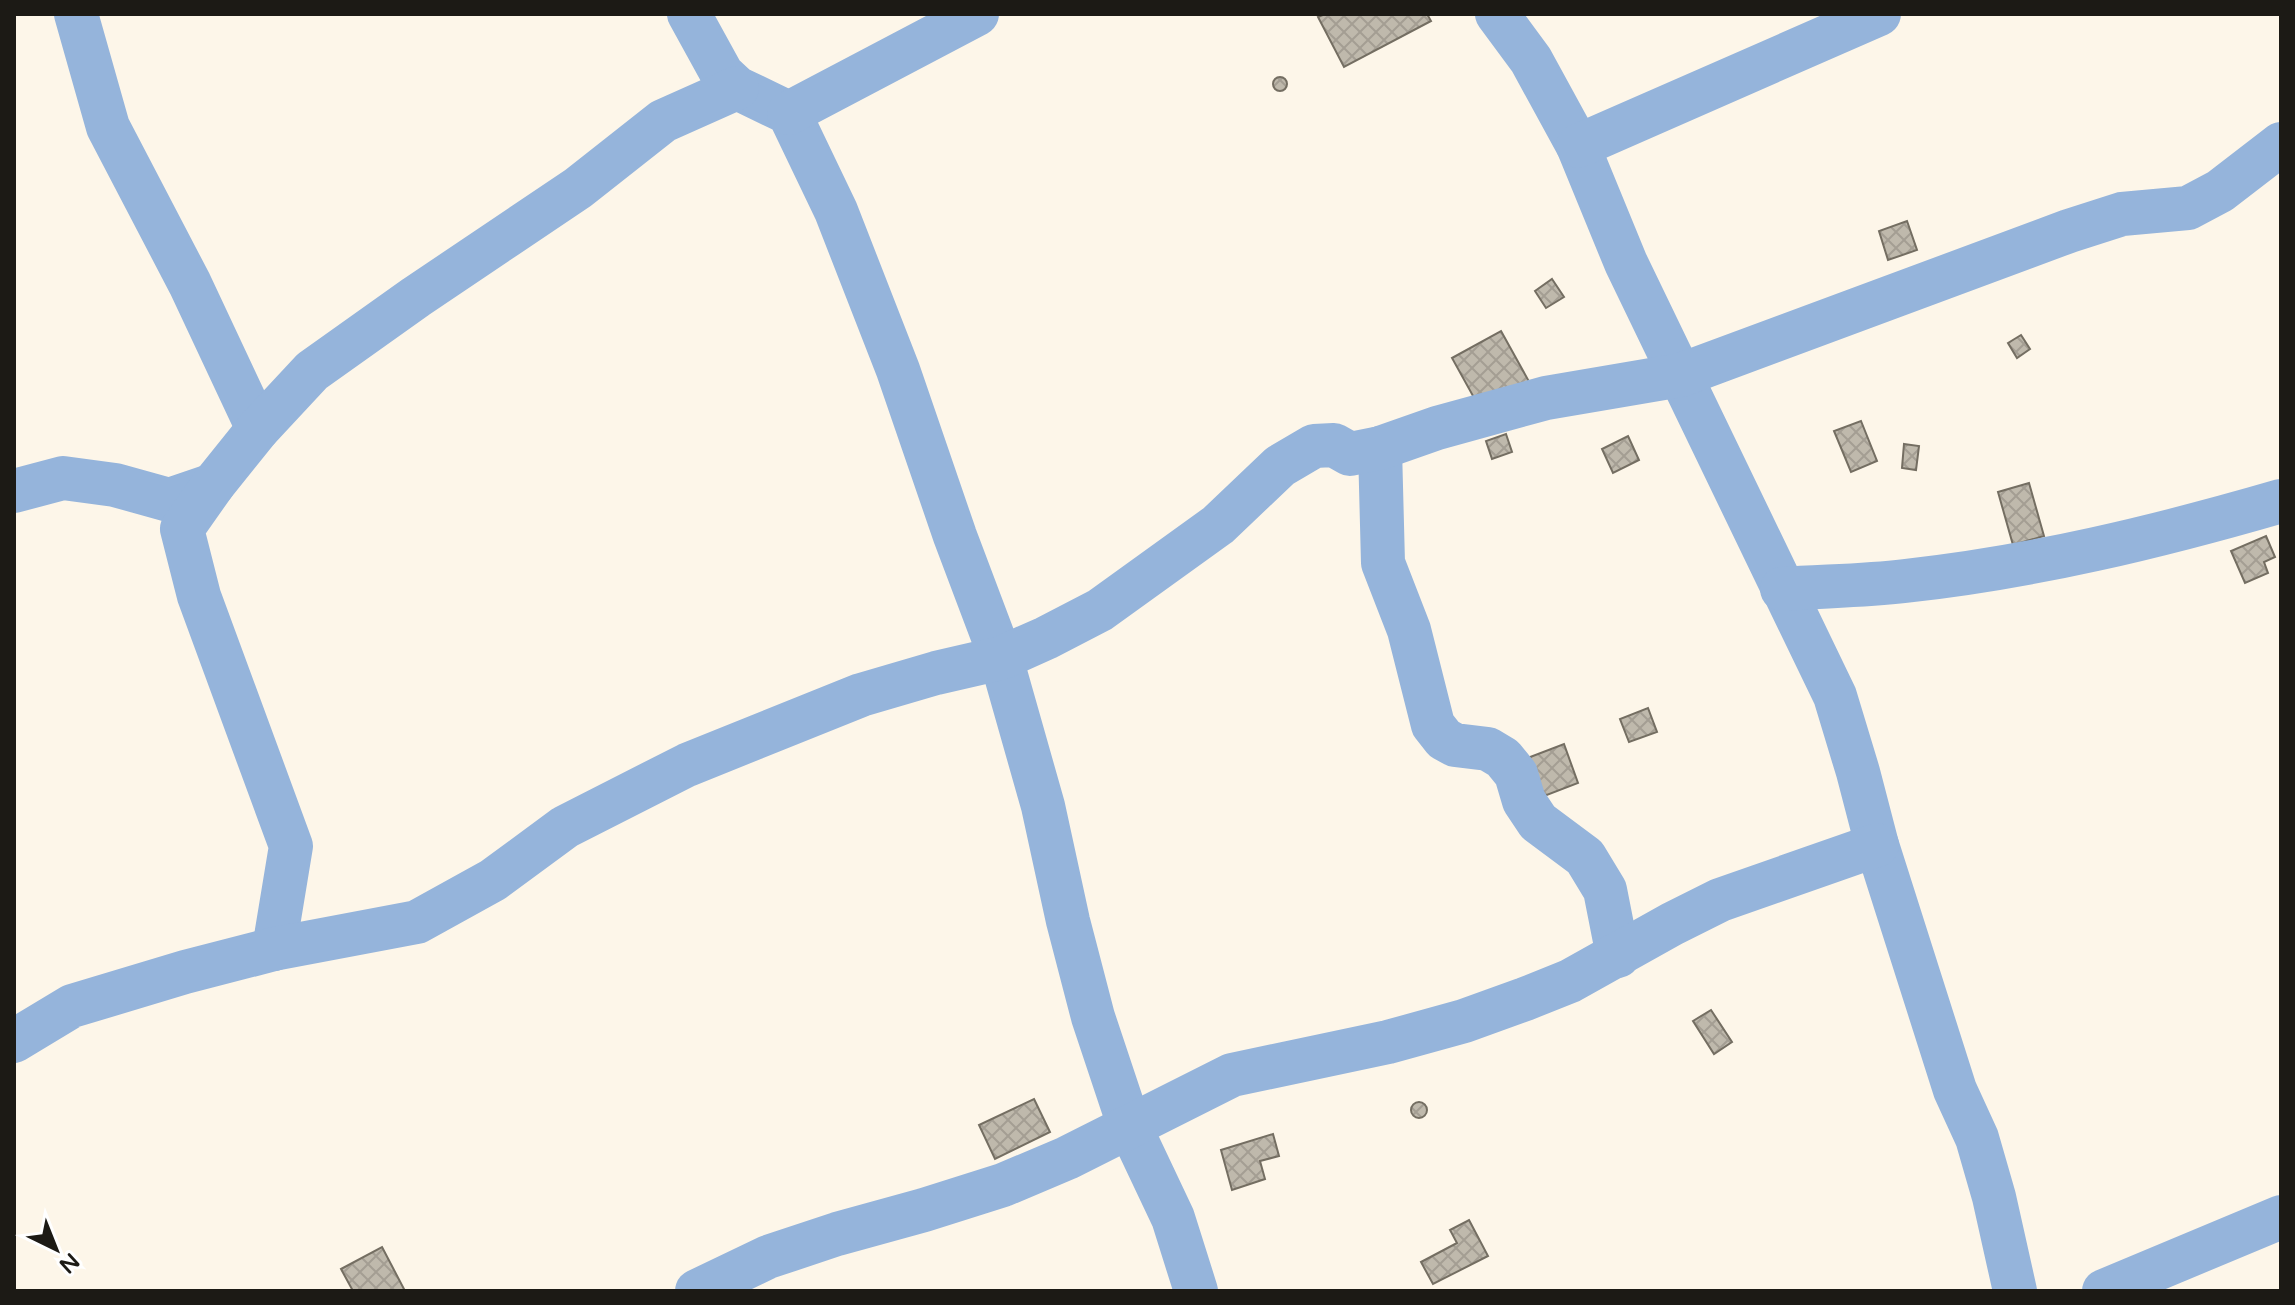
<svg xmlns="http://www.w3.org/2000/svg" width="2295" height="1305" font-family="'Varela Round',sans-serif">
<defs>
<pattern id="building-cross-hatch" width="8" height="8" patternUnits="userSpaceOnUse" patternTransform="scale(2)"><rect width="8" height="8" fill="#bfb9ac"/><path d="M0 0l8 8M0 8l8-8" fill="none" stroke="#a49e93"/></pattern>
</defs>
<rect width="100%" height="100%" fill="#fdf6e9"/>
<g fill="url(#building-cross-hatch)" stroke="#746e62" stroke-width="2">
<path d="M1325,14H1427L1431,21L1344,67L1318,17Z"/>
<circle cx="1280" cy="84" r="7"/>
<path d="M1907,221L1917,250L1888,260L1879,231Z"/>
<path d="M1552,279L1564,297L1546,308L1535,291Z"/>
<path d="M1501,331L1532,387L1483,414L1452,358Z"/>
<path d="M2021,335L2030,349L2017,358L2008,343Z"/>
<path d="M1861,421L1877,461L1851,472L1834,431Z"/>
<path d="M1506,434L1512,452L1492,459L1486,441Z"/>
<path d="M1628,436L1639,460L1613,473L1602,449Z"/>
<path d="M1904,444L1919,446L1916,470L1902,468Z"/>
<path d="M2029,483L2044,536L2013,545L1998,492Z"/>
<path d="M2266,536L2275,557L2264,562L2268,573L2245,583L2231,551Z"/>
<path d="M1648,708L1657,732L1629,742L1620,719Z"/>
<path d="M1564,744L1578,783L1539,798L1525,759Z"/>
<path d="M1711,1010L1732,1042L1714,1054L1693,1021Z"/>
<path d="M1034,1099L1050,1132L995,1159L979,1125Z"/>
<circle cx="1419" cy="1110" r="8"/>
<path d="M1273,1134L1279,1156L1260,1161L1265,1179L1232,1190L1221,1150Z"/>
<path d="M1469,1220L1488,1256L1433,1284L1421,1262L1457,1243L1450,1230Z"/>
<path d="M382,1247L405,1291H353L341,1269Z"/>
</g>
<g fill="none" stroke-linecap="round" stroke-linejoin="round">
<g stroke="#95b4db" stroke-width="44">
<path d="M76,14L108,127L190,284L258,429"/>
<path d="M689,14L722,74L737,88L789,113L836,211L898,370L955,536L1001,658L1043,806L1068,921L1093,1017L1129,1125L1173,1218L1196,1291"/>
<path d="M1497,14L1531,60L1578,146L1626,263L1835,696L1858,772L1877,845L1955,1090L1977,1138L1994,1197L2015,1291"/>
<path d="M789,113L977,14"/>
<path d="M1578,146L1879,14"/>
<path d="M1380,448L1383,563L1409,630L1433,725L1444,739L1455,745L1488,749L1503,758L1516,774L1524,801L1538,822L1585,857L1605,890L1618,956"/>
<path d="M14,491L63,478L115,485L169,500L213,485"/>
<path d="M1782,589C1823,586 1864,586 1905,581C2033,567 2157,537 2281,501"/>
<path d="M274,949L291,846L199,596L182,529L213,485L258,429L312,371L416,297L578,188L663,121L737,88"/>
<path d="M14,1041L72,1006L185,972L274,949L417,922L493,880L565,827L687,765L861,695L936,673L1001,658L1046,638L1100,610L1218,525L1280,466L1314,446L1334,445L1350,454L1380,448L1437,428L1546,398L1681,375L2069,231L2122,214L2188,208L2220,191L2281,144"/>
<path d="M697,1291L768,1257L837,1234L924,1210L1003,1185L1067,1158L1232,1075L1388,1042L1464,1021L1525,999L1570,981L1672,924L1720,900L1877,845"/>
<path d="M2104,1291L2281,1217"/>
</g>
</g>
<rect width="2295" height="1305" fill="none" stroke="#1c1a15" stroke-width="32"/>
<g transform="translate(56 1249) rotate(137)" stroke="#ffffff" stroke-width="6" paint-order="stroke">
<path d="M0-6L14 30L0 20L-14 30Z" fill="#1c1a15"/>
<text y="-12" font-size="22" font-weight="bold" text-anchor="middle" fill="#1c1a15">N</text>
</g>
</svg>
